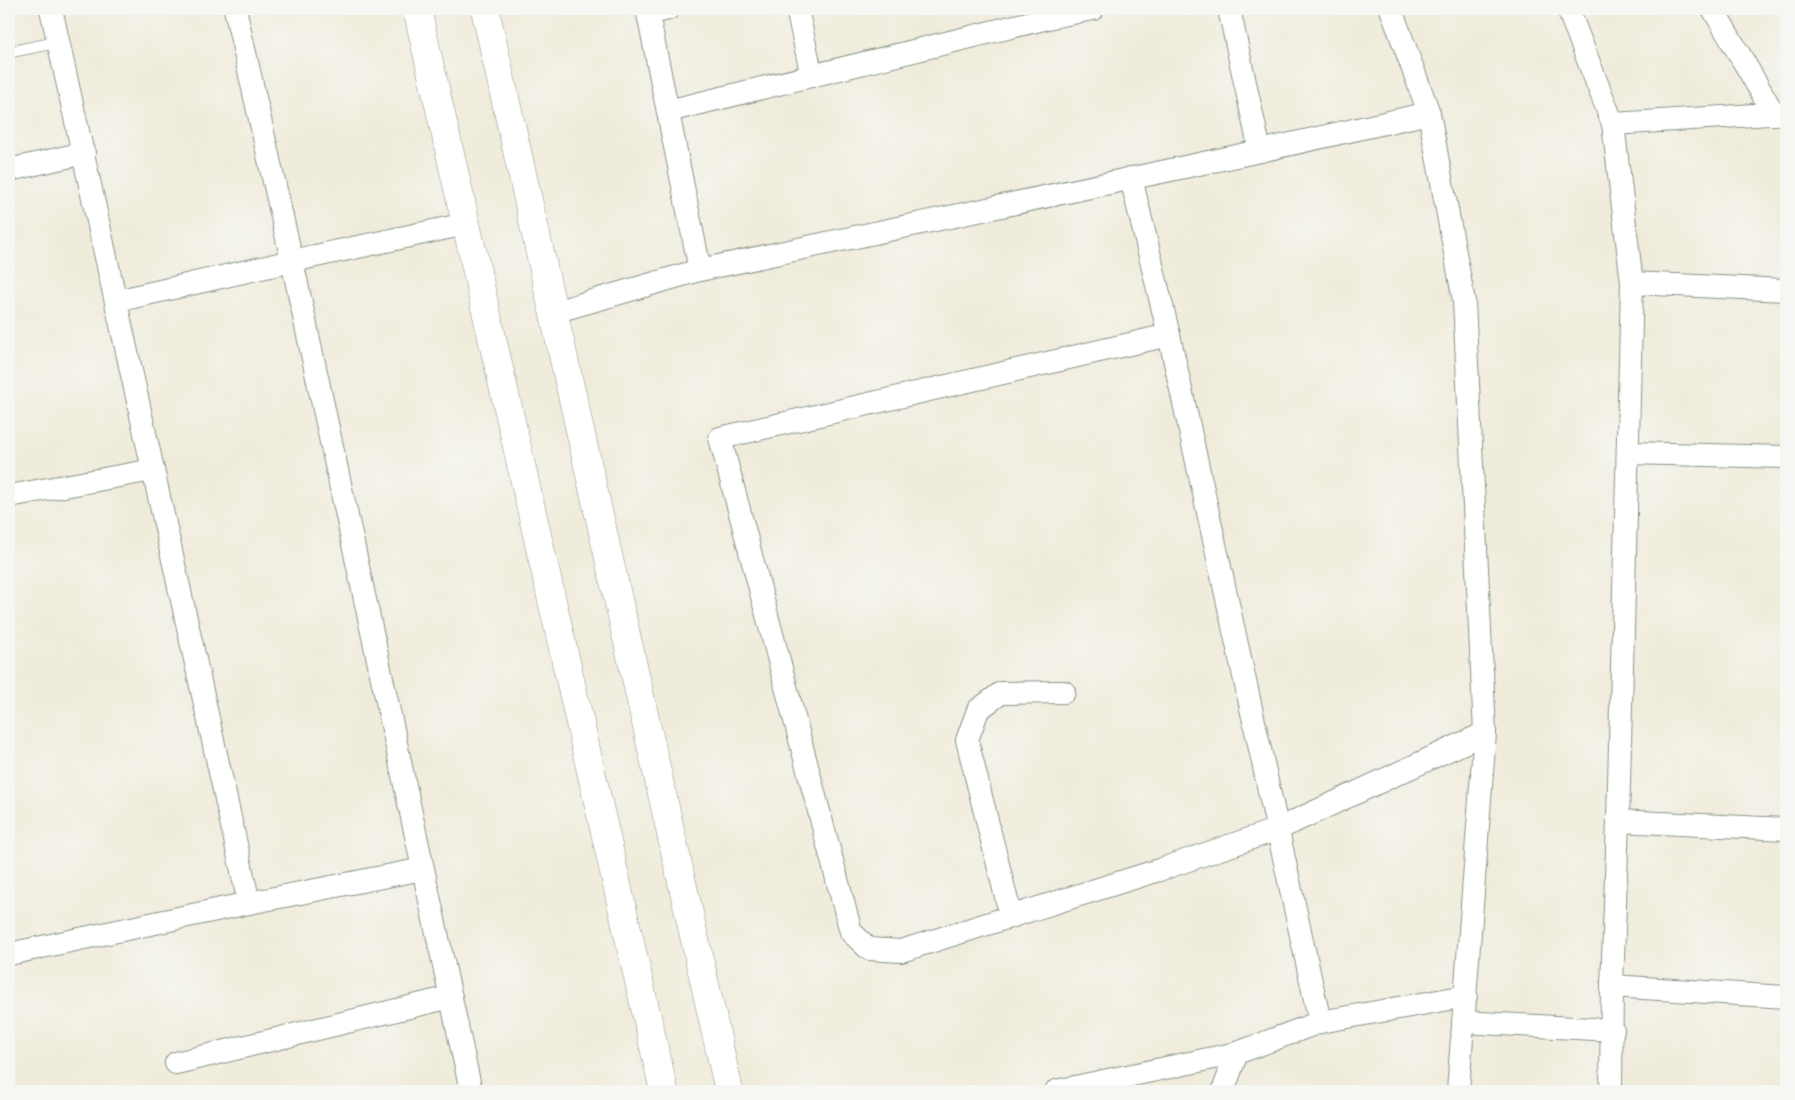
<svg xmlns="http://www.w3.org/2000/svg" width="1795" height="1100" font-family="Pangolin,sans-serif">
<rect width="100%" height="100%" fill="#f6f6f2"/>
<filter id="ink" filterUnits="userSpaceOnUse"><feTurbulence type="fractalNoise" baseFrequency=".02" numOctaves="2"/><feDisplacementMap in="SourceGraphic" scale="10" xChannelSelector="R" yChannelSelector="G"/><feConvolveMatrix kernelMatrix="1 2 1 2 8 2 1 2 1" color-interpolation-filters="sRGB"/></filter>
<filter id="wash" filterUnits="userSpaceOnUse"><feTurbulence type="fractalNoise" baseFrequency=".0096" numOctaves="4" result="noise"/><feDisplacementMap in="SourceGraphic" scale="20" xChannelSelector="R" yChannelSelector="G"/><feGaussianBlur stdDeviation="1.12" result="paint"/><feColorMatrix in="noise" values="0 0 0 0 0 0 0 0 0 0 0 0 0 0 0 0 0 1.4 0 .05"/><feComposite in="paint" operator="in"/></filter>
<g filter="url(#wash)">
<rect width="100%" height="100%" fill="#f0ecdb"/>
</g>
<g filter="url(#ink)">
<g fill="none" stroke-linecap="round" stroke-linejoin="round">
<g stroke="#889488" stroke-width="13">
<path id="service" d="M9,52L59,42"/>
</g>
<g stroke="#889488" stroke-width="24">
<g id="minor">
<path d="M51,9L249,903"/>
<path d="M235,9L292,261L471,1091"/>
<path d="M647,9L700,270"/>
<path d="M797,9L812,76"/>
<path d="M1229,9L1260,151"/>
<path d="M1391,9L1429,113L1464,301L1485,733L1458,1091"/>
<path d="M1568,9L1613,124L1632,283L1618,821L1612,986L1611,1091"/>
<path d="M1713,9L1774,114"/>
<path d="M648,14L668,9"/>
<path d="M668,111L1052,17L1093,9"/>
<path d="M1613,124L1786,113"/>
<path d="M9,170L84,153"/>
<path d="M1131,178L1169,335L1320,1022"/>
<path d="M1632,283L1786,290"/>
<path d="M116,301L292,261L466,224"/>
<path d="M554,312L700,270L1260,151L1429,113"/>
<path d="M1169,335L720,438L851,932L869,949L901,951L1159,870L1278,829L1485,733"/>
<path d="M1628,453L1786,457"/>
<path d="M9,496L153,470"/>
<path d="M1618,821L1786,829"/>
<path d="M1011,917L967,740L978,710L1001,693L1064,692"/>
<path d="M9,954L249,903L423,869"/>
<path d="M1612,986L1786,997"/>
<path d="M1463,1022L1613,1030"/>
<path d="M176,1063L451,997"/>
<path d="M1056,1091L1237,1053"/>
<path d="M1223,1091L1237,1053L1320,1022L1466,996"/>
</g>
</g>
<g stroke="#889488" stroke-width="29">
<g id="tertiary">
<path d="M417,9L664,1091"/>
<path d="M485,9L729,1091"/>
</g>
</g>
<use href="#service" stroke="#fff" stroke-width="11"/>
<use href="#minor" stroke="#fff" stroke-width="22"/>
<use href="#tertiary" stroke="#fff" stroke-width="28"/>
</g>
</g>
<rect width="1795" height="1100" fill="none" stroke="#f6f6f2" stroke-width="30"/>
</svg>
